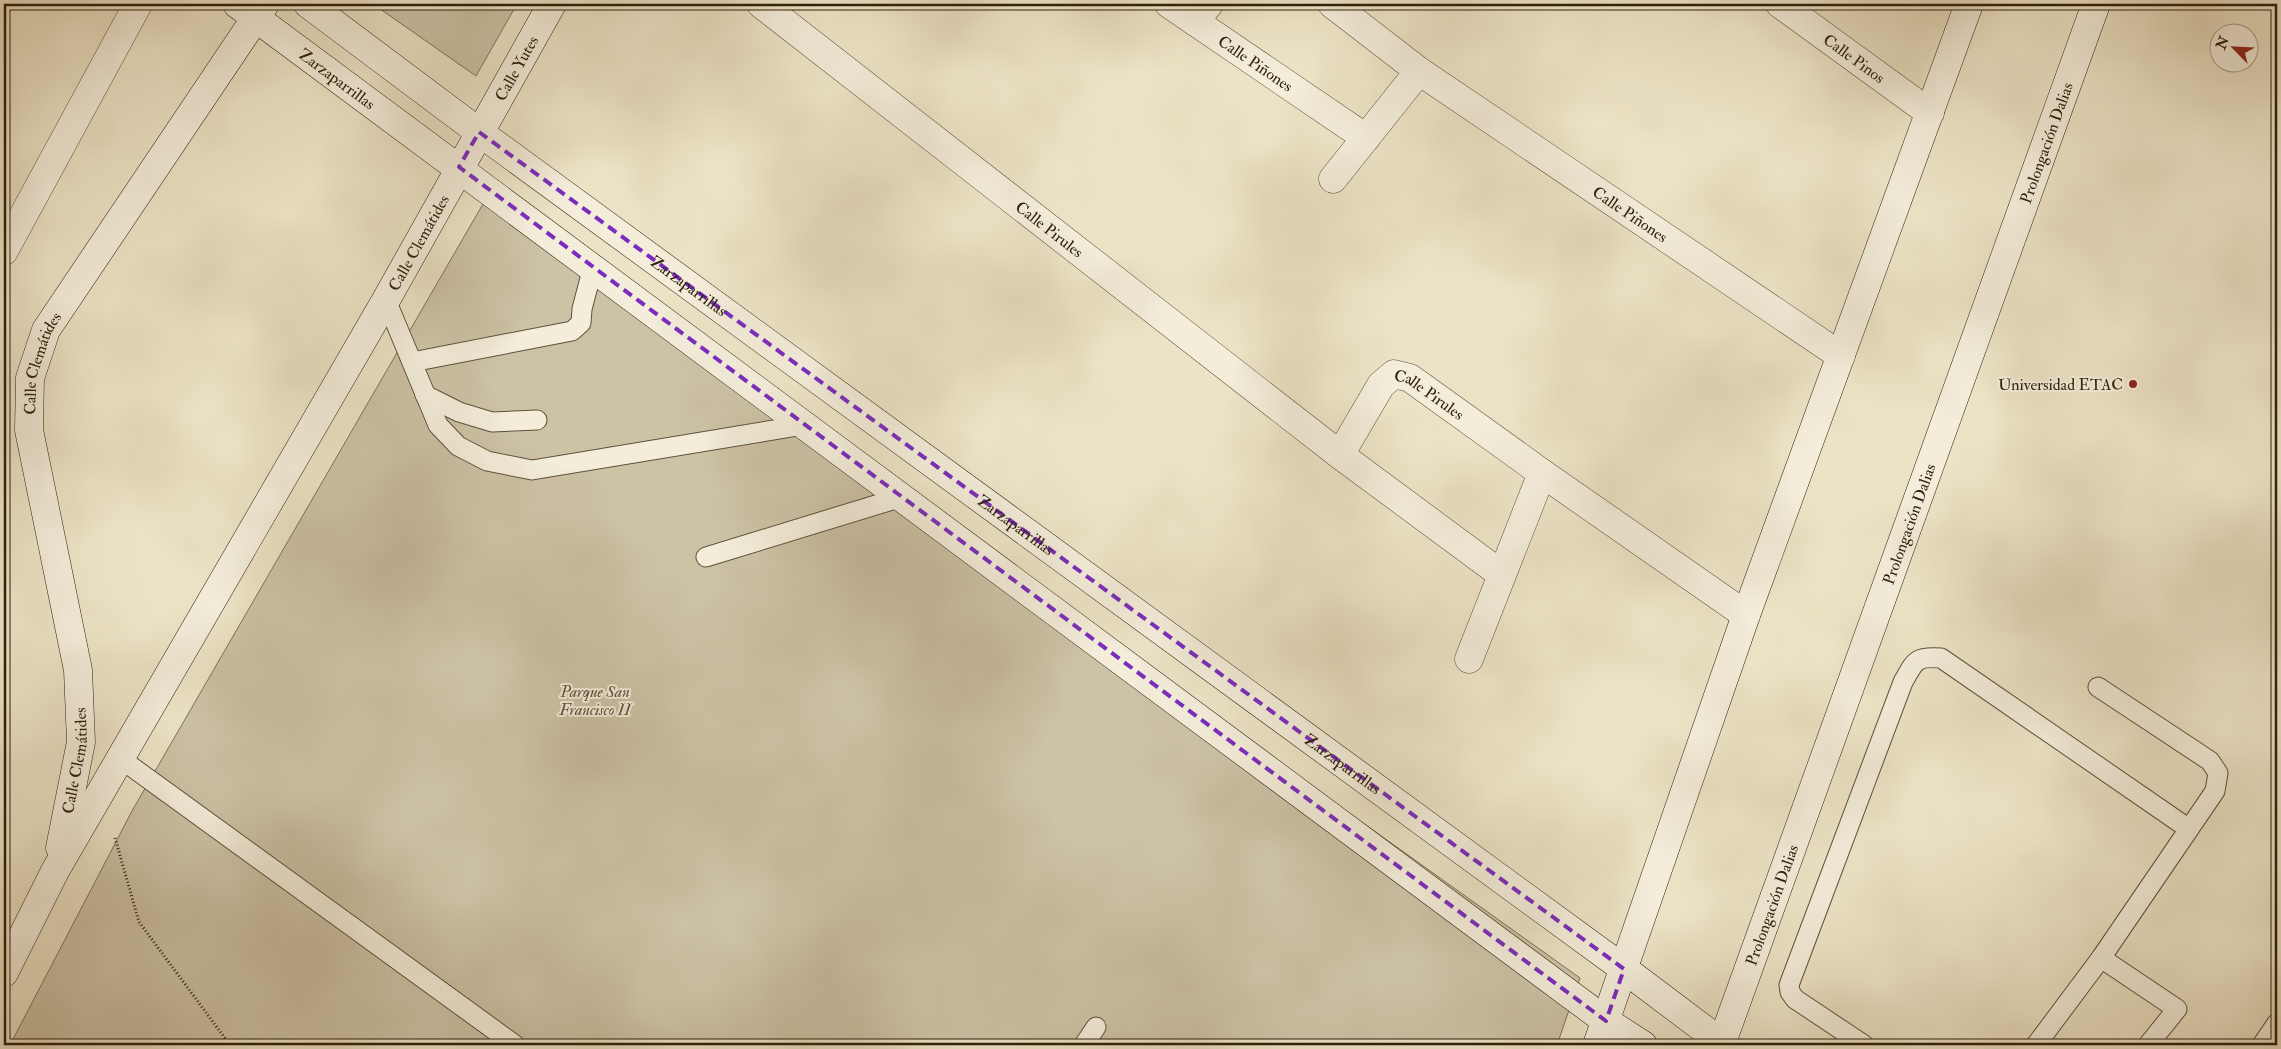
<svg xmlns="http://www.w3.org/2000/svg" width="2281" height="1049" font-family="'IM FELL Double Pica',serif">
<rect width="100%" height="100%" fill="#ece3c6"/>
<filter id="stains"><feTurbulence type="fractalNoise" baseFrequency=".004" numOctaves="4"/><feColorMatrix values="0 0 0 0 .2 0 0 0 0 .09 0 0 0 0 .02 0 0 0 .5 -.17"/></filter>
<radialGradient id="worn" r=".72"><stop offset=".6" stop-color="#630" stop-opacity="0"/><stop offset="1" stop-color="#630" stop-opacity=".3"/></radialGradient>
<g fill="#ccc2a6" stroke="#7d7159">
<path d="M373,4H517L476,76Z"/>
<path d="M487,197L1580,978L1557,1045H10L132,811Z"/>
</g>
<g fill="none" stroke-linecap="round" stroke-linejoin="round">
<g stroke="#5e513a" stroke-width="21">
<g id="lane">
<path d="M386,300L438,425L458,446L487,461L532,470L804,425"/>
<path d="M412,362L572,331L581,323L582,309L593,267"/>
<path d="M425,395L459,412L492,422L537,420"/>
<path d="M706,557L902,497"/>
<path d="M121,759L515,1045"/>
<path d="M2101,958L2177,1009L2148,1045"/>
<path d="M1084,1045L1096,1027"/>
<path d="M1864,1045L1795,999L1790,992L1789,985L1903,682C1915,661 1915,656 1941,658L2189,829"/>
<path d="M2036,1045L2101,958L2215,791L2218,773L2210,761L2098,687"/>
<path d="M2262,1045L2277,1023"/>
</g>
</g>
<g stroke="#5e513a" stroke-width="29">
<g id="street">
<path id="s1" d="M761,4L1340,455L1501,574"/>
<path id="s2" d="M1169,4L1366,138"/>
<path id="s3" d="M1332,4L1419,71L1841,356"/>
<path id="s4" d="M1780,4L1930,113"/>
<path d="M1195,22L1209,4"/>
<path d="M1333,179L1419,71"/>
<path d="M4,251L138,4"/>
<path id="s5" d="M1340,455L1381,385L1394,374L1410,378L1542,473L1746,615"/>
<path d="M1469,659L1542,473"/>
</g>
</g>
<g stroke="#2e200c" stroke-width="29">
<g id="secondary">
<path id="s6" d="M237,4L1606,1021L1643,1045"/>
<path id="s7" d="M308,4L479,132L1624,969L1725,1045"/>
<path id="s8" d="M60,848L81,742L78,670L29,430L30,378L46,330L265,4"/>
<path id="s9" d="M4,973L55,871L386,300L552,4"/>
<path d="M1597,1045L1746,615L1969,4"/>
<path id="s10" d="M1721,1045L2096,4"/>
</g>
</g>
<path stroke="#2e200c" stroke-width="3" stroke-dasharray="1 2.5" stroke-linecap="butt" d="M115,838L139,922L230,1045"/>
<use href="#lane" stroke="#f3edda" stroke-width="19"/>
<use href="#street" stroke="#f3edda" stroke-width="28"/>
<use href="#secondary" stroke="#f3edda" stroke-width="28"/>
</g>
<path fill="none" stroke="#7b2cbf" stroke-width="4" stroke-dasharray="10 6" stroke-linejoin="round" d="M479,132L1624,969L1606,1021L459,167Z"/>
<circle fill="#8f2418" stroke="#f3edda" stroke-width="2" cx="2133" cy="384" r="5"/>
<g text-anchor="middle" stroke-width="4" stroke-linejoin="round" paint-order="stroke">
<g font-size="16" fill="#2e200c" stroke="#f3edda">
<text dy="6" stroke="none"><textPath href="#s4" startOffset="92">Calle Pinos</textPath></text>
<text dy="6" stroke="none"><textPath href="#s2" startOffset="105">Calle Piñones</textPath></text>
<text dy="6" stroke="none"><textPath href="#s9" startOffset="1040">Calle Yutes</textPath></text>
<text dy="6" stroke="none"><textPath href="#s6" startOffset="125">Zarzaparrillas</textPath></text>
<text dy="6" stroke="none"><textPath href="#s10" startOffset="959">Prolongación Dalias</textPath></text>
<text dy="6" stroke="none"><textPath href="#s3" startOffset="365">Calle Piñones</textPath></text>
<text dy="6" stroke="none"><textPath href="#s1" startOffset="366">Calle Pirules</textPath></text>
<text dy="6" stroke="none"><textPath href="#s9" startOffset="840">Calle Clemátides</textPath></text>
<text dy="6" stroke="none"><textPath href="#s7" startOffset="474">Zarzaparrillas</textPath></text>
<text dy="6" stroke="none"><textPath href="#s8" startOffset="494">Calle Clemátides</textPath></text>
<text dy="6" stroke="none"><textPath href="#s5" startOffset="139">Calle Pirules</textPath></text>
<text dy="6" stroke="none"><textPath href="#s7" startOffset="879">Zarzaparrillas</textPath></text>
<text dy="6" stroke="none"><textPath href="#s10" startOffset="554">Prolongación Dalias</textPath></text>
<text dy="6" stroke="none"><textPath href="#s8" startOffset="89">Calle Clemátides</textPath></text>
<text dy="6" stroke="none"><textPath href="#s7" startOffset="1284">Zarzaparrillas</textPath></text>
<text dy="6" stroke="none"><textPath href="#s10" startOffset="149">Prolongación Dalias</textPath></text>
</g>
<g font-size="16" fill="#2e200c" stroke="#f3edda" text-anchor="end">
<text x="2123" y="390">Universidad ETAC</text>
</g>
<g font-size="16" font-style="italic" fill="#5d513a" stroke="#f3edda">
<text x="595" y="697">Parque San<tspan x="595" dy="18">Francisco II</tspan></text>
</g>
</g>
<rect width="2281" height="1049" fill="none" stroke="#ece3c6" stroke-width="20"/>
<rect x="5" y="5" width="2271" height="1039" fill="none" stroke="#2e200c" stroke-width="2.5"/>
<rect x="10" y="10" width="2261" height="1029" fill="none" stroke="#2e200c"/>
<g transform="translate(2234 48) rotate(294)"><circle r="24" fill="#f3edda" stroke="#a49b88"/>
<path d="M0-4L9 19L0 12L-9 19Z" fill="#8f2418"/>
<text y="-8" font-size="14" font-weight="bold" text-anchor="middle" fill="#2e200c">N</text>
</g>
<rect width="100%" height="100%" filter="url(#stains)"/>
<rect width="100%" height="100%" fill="url(#worn)"/>
</svg>
